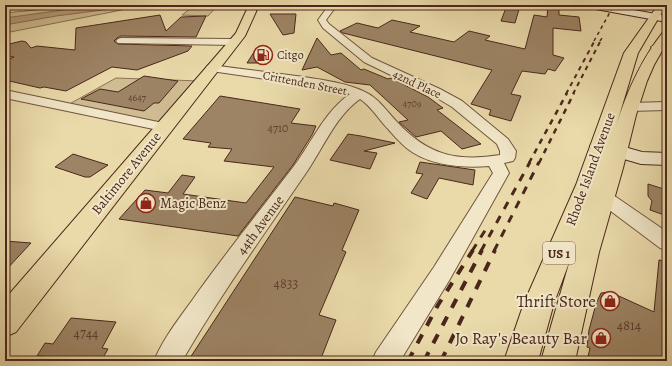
<svg xmlns="http://www.w3.org/2000/svg" width="672" height="366" font-family="Alegreya,serif">
<rect width="100%" height="100%" fill="#eadaaa"/>
<filter id="stains"><feTurbulence type="fractalNoise" baseFrequency=".005" numOctaves="4"/><feColorMatrix values="0 0 0 0 .2 0 0 0 0 .09 0 0 0 0 .02 0 0 0 .5 -.17"/></filter>
<radialGradient id="worn" r=".72"><stop offset=".6" stop-color="#630" stop-opacity="0"/><stop offset="1" stop-color="#630" stop-opacity=".3"/></radialGradient>
<g fill="#cfbc92" stroke="#8c7256">
<path d="M86,5H147L5,33V13Z"/>
<path d="M195,5H236L216,7L208,16L182,15Z"/>
<path d="M116,78L200,81L163,127L64,107Z"/>
</g>
<path fill="#b49d79" stroke="#8a6e53" d="M99,5H142L56,16L5,25V18Z"/>
<g fill="#9d8465" stroke="#4a271b">
<path d="M507,5L520,6L515,23L501,21Z"/>
<path d="M548,5H559V15L579,17L581,31L553,28V55L564,58L555,71L548,69L545,74L522,71L511,94L521,96L511,121L489,115L491,110L471,104L492,70L343,33L340,31L357,23L378,28L392,20L420,26L410,32L454,42L469,31L490,36L485,40L525,49L534,15L547,17Z"/>
<path d="M270,14H296L294,33L283,35Z"/>
<path d="M160,15L166,31L181,17L206,16L196,37L121,36L117,38L114,41L118,44L192,46L188,51L137,70L112,67L66,91L44,87L40,88L5,80V61L14,57L5,56V45L22,41L26,42L31,48L37,46L75,50L76,28Z"/>
<path d="M317,38L331,55L341,53L361,70L364,69L388,79L391,78L428,97L443,108L437,110L481,144L462,149L441,131L416,137L399,122L408,120L370,85L345,82L317,67L302,70Z"/>
<path d="M256,49H271L263,63H247Z"/>
<path d="M144,76L178,81L159,103H154L144,111L81,99L100,89L118,92Z"/>
<path d="M220,96L300,109L291,123L316,126L312,135L293,165L238,236L119,219L145,190L168,193L182,175L195,177L183,194L246,203L274,167L224,161L232,149L208,147L211,143L183,139Z"/>
<path d="M348,134L361,136L395,143L364,151L377,153L370,169L330,160Z"/>
<path d="M73,154L108,165L90,177H85L55,167Z"/>
<path d="M420,162L475,170L473,185L439,178L427,199L411,193L423,174L416,173Z"/>
<path d="M648,184L667,190V216L650,210L652,201L648,196Z"/>
<path d="M295,197L333,206L334,203L359,210L342,250L346,252L319,315L336,320L320,361H188Z"/>
<path d="M5,241L31,243L5,271Z"/>
<path d="M659,260L667,261V333L665,361H587L590,348L587,347L589,330L596,304L601,293L610,292L654,312Z"/>
<path d="M71,318L116,322L102,348L108,349L101,361H41L44,356H37L45,343L53,344Z"/>
</g>
<g fill="none" stroke-linecap="round" stroke-linejoin="round">
<g stroke="#72543f" stroke-width="2">
<g id="street">
<path d="M329,5H337L326,20L329,24L372,58L440,89L462,101L508,139L516,151L515,158L513,161L504,163L509,173L450,279L400,361H372L376,352L434,267L493,173L489,166C465,168 433,166 412,152C403,146 396,138 389,130C379,120 372,107 360,99C336,116 324,146 308,170C265,233 220,295 182,361H154C164,336 183,314 198,292C229,249 262,208 294,166C312,142 325,111 350,94L314,86L211,71L207,70L206,68L207,66L211,65C242,69 273,73 304,77C324,80 345,83 363,91C378,97 387,112 398,123C428,155 457,162 500,155V151L497,144L452,107L432,95L364,62L323,28L318,20Z"/>
<path d="M121,38L234,39L239,42L234,45L118,43L116,41L118,39Z"/>
<path d="M656,44L667,46V52L653,49L651,47Z"/>
<path d="M5,90L163,123L168,124L170,127L168,130L163,131L5,98Z"/>
<path d="M667,102V110L629,111L624,110L623,107L624,104L629,103Z"/>
<path d="M594,184L600,186L667,232V250L660,248L588,194L585,190L588,186Z"/>
</g>
</g>
<g stroke="#4a271b" stroke-width="2">
<g id="secondary">
<path d="M585,5H606L667,16V22L590,8Z"/>
<path d="M600,140L642,152L667,153V165L641,164L593,150L590,146L593,142Z"/>
</g>
</g>
<g stroke="#4a271b" stroke-width="2">
<g id="primary">
<path d="M249,5H259L245,36L16,332L5,337V299L236,33Z"/>
<path d="M658,5H667V6L659,17L638,53L616,126C627,91 641,60 663,32L667,30V42L654,65L647,81L636,115L623,168L599,252L575,361H541L570,260L554,303L538,361H504L524,303L576,185L624,53Z"/>
</g>
</g>
<use href="#street" fill="#f1e7c8" fill-rule="evenodd"/>
<use href="#secondary" fill="#f1e7c8" fill-rule="evenodd"/>
<use href="#primary" fill="#eadaaa" fill-rule="evenodd"/>
<g stroke="#4a271b" stroke-width="1.5" stroke-dasharray="3.5 3.5" stroke-linecap="butt">
<path d="M594,41L614,5"/>
<path d="M600,41L602,38"/>
</g>
<g stroke="#4a271b" stroke-width="2" stroke-dasharray="4.5 4.5" stroke-linecap="butt">
<path d="M566,94L595,40"/>
<path d="M573,94L601,40"/>
</g>
<g stroke="#4a271b" stroke-width="2.5" stroke-dasharray="5.5 5.5" stroke-linecap="butt">
<path d="M529,163L567,93"/>
<path d="M539,163L574,93"/>
</g>
<g stroke="#4a271b" stroke-width="3" stroke-dasharray="8 8" stroke-linecap="butt">
<path d="M472,251L486,229"/>
<path d="M481,251L530,162"/>
<path d="M494,251L539,162"/>
</g>
<g stroke="#4a271b" stroke-width="4" stroke-dasharray="10 10" stroke-linecap="butt">
<path d="M408,361L438,305L473,250"/>
<path d="M424,361L482,250"/>
<path d="M441,361L495,250"/>
</g>
</g>
<defs>
<g id="fuel-ring" transform="scale(1)"><circle r="9.5" fill="#f1e7c8" stroke="#8f2418" stroke-width="1.5"/><path d="M-5.5-6h7V0h2V4h1.3V-2.5L3-4.5l.8-.8L6-3V5H2.5V1h-1V6h-7ZM-4.2-4.7v3.2H.2V-4.7Z" fill="#8f2418"/></g>
<g id="shop-ring" transform="scale(1)"><circle r="9.5" fill="#f1e7c8" stroke="#8f2418" stroke-width="1.5"/><path d="M-5-2.5h2.3a2.7 3.5 0 0 1 5.4 0H5L5.5 6h-11ZM-1.5-2.5h3a1.5 2.3 0 0 0-3 0Z" fill="#8f2418"/></g>
</defs>
<g fill-rule="evenodd">
<use href="#fuel-ring" x="263" y="55"/>
<use href="#shop-ring" x="146" y="203"/>
<use href="#shop-ring" x="610" y="301"/>
<use href="#shop-ring" x="601" y="338"/>
</g>
<g text-anchor="middle" stroke-width="4" stroke-linejoin="round" paint-order="stroke">
<g font-size="10" fill="#5f3e2e">
<text x="137" y="101">4647</text>
<text x="412" y="107">4709</text>
</g>
<g font-size="12" fill="#4a271b" stroke="#f1e7c8" text-anchor="start">
<text x="277" y="59">Citgo</text>
</g>
<g font-size="12" fill="#4a271b" stroke="#f1e7c8">
<text transform="translate(305 83) rotate(11)" y="4">Crittenden Street</text>
<text transform="translate(417 84) rotate(25)" y="4">42nd Place</text>
</g>
<g font-size="12" fill="#5f3e2e">
<text x="278" y="132">4710</text>
</g>
<rect fill="#f1e7c8" stroke="#7c614f" stroke-width="1" x="543" y="242" width="32" height="22" rx="3"/>
<g font-size="13" font-weight="bold" fill="#4a271b">
<text x="559" y="258">US 1</text>
</g>
<g font-size="14" fill="#4a271b" stroke="#f1e7c8">
<text transform="translate(590 169) rotate(-70)" y="5">Rhode Island Avenue</text>
<text transform="translate(126 173) rotate(-51)" y="5">Baltimore Avenue</text>
<text transform="translate(260 225) rotate(-54)" y="5">44th Avenue</text>
</g>
<g font-size="14" fill="#4a271b" stroke="#f1e7c8" text-anchor="start">
<text x="160" y="208">Magic Benz</text>
</g>
<g font-size="14" fill="#5f3e2e">
<text x="286" y="288">4833</text>
<text x="629" y="330">4814</text>
<text x="86" y="338">4744</text>
</g>
<g font-size="17" fill="#4a271b" stroke="#f1e7c8" text-anchor="end">
<text x="596" y="307">Thrift Store</text>
<text x="587" y="344">Jo Ray's Beauty Bar</text>
</g>
</g>
<rect width="672" height="366" fill="none" stroke="#eadaaa" stroke-width="20"/>
<rect x="6" y="6" width="660" height="354" fill="none" stroke="#4a271b" stroke-width="2"/>
<rect x="10" y="10" width="652" height="346" fill="none" stroke="#4a271b"/>
<rect width="100%" height="100%" filter="url(#stains)"/>
<rect width="100%" height="100%" fill="url(#worn)"/>
</svg>
